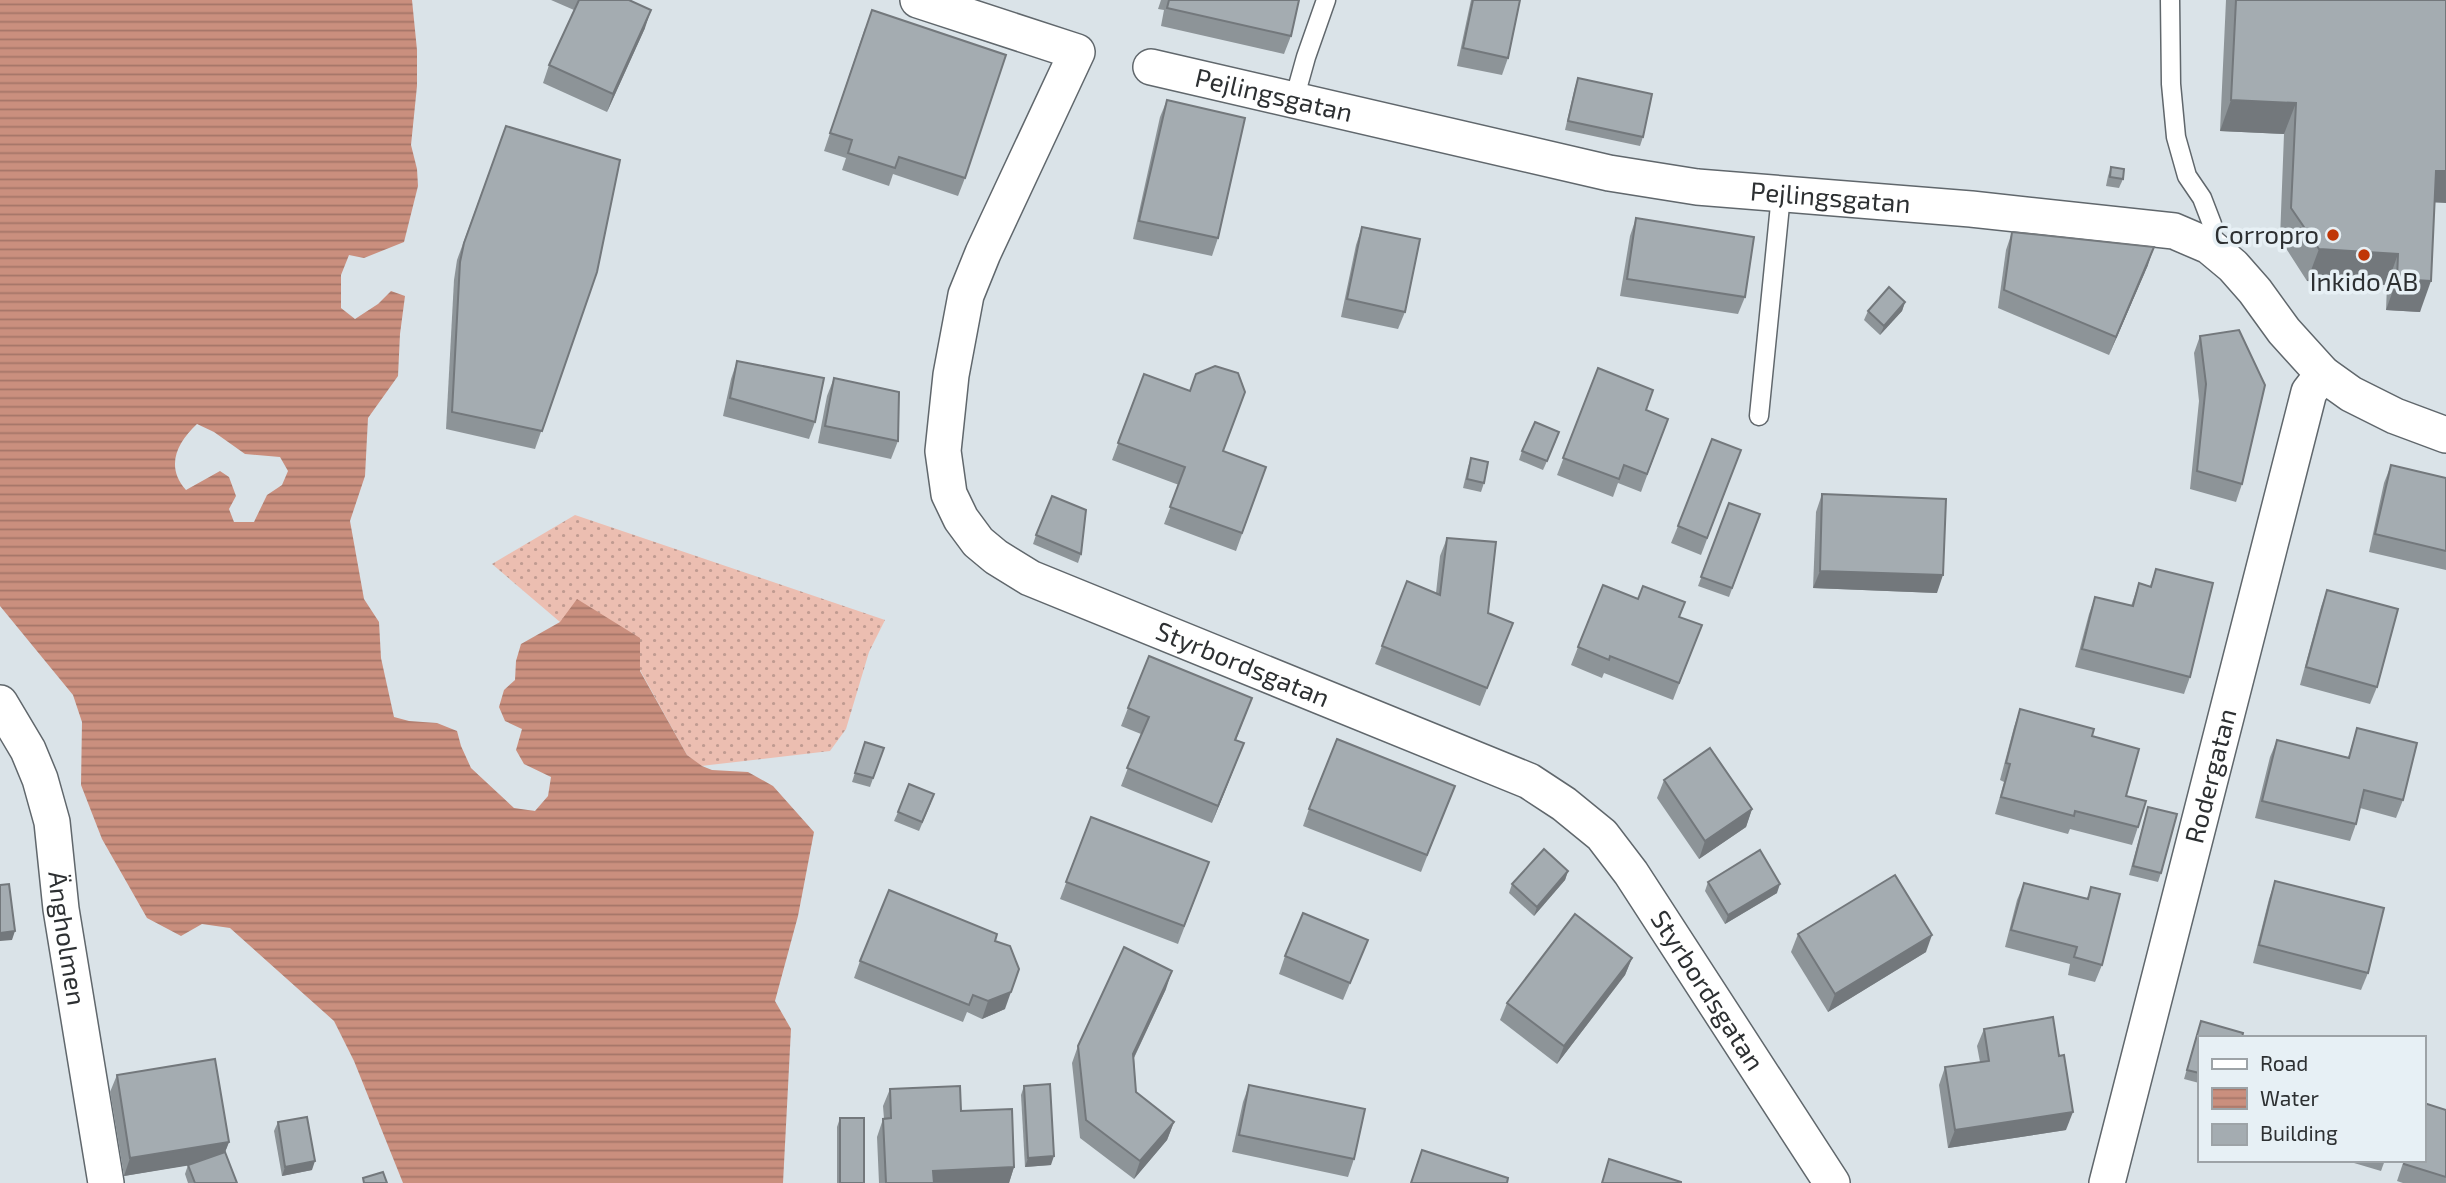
<svg xmlns="http://www.w3.org/2000/svg" width="2446" height="1183" font-family="'Exo 2',sans-serif">
<defs>
<pattern id="grass-dots" width="8" height="8" patternUnits="userSpaceOnUse" patternTransform="scale(1.75)"><rect width="8" height="8" fill="#ecbeb1"/><path d="M2 2h.1M6 6h.1" fill="none" stroke="#c09b91" stroke-width="1.8" stroke-linecap="round"/></pattern>
<pattern id="water-rules" width="6" height="5" patternUnits="userSpaceOnUse" patternTransform="scale(1.75)"><rect width="6" height="5" fill="#ca8f7e"/><path d="M0 2.5h6" fill="none" stroke="#a47568"/></pattern>
</defs>
<rect width="100%" height="100%" fill="#dae3e8"/>
<path fill="url(#grass-dots)" d="M575,515L885,620L869,652L846,729L830,751L701,766L687,755L640,670L560,622L492,564Z"/>
<path fill="url(#water-rules)" fill-rule="evenodd" d="M0,0H412L417,50V86L411,145L417,169L418,186L404,242L364,258L349,255L341,275V308L355,319L378,304L391,291L405,296L400,334L398,376L368,418L365,476L350,521L364,599L379,622L381,658L394,717L409,721L437,723L457,731L461,746L471,768L514,808L535,811L548,796L551,777L524,764L516,750L522,729L505,721L499,707L504,690L515,680L516,661L521,644L560,622L577,599L640,638V671L687,755L702,766L712,770L748,772L773,786L814,832L798,916L775,1001L791,1029L783,1183H403L354,1061L334,1021L230,928L202,924L181,936L147,918L102,839L81,785L82,722L73,695L0,606ZM197,424L214,432L245,454L280,457L288,471L282,485L267,495L254,522H234L229,509L236,496L229,477L220,471L186,490C165,466 177,443 197,424Z"/>
<g fill="none" stroke-linecap="round" stroke-linejoin="round">
<g stroke="#60676c" stroke-width="21">
<g id="service">
<path d="M2170,0L2171,84L2176,137L2187,176L2202,198L2212,224L2209,246"/>
<path d="M1294,100L1306,57L1326,0"/>
<path d="M1759,416L1781,195"/>
</g>
</g>
<g stroke="#60676c" stroke-width="38">
<g id="minor">
<path id="s1" d="M918,0L1077,52L983,253L966,295L951,375L943,451L949,494L961,519L978,542L996,557L1030,578L1529,781L1564,804L1602,835L1631,873L1832,1183"/>
<path id="s2" d="M1151,67L1609,173L1697,187L1971,209L2174,231L2209,246L2233,266L2255,291L2284,331L2323,374L2351,394L2395,416L2446,435"/>
<path id="s3" d="M0,703L28,750L40,779L52,822L61,909L106,1183"/>
<path id="s4" d="M2107,1183L2309,392L2323,374"/>
</g>
</g>
<use href="#service" stroke="#fff" stroke-width="18"/>
<use href="#minor" stroke="#fff" stroke-width="35"/>
</g>
<g fill="#8d9498">
<path d="M551,0H629L645,28L607,112L543,83L549,65L574,10Z"/>
<path d="M1161,0H1299L1291,36L1284,54L1161,26L1164,10L1158,9Z"/>
<path d="M1471,0H1520L1508,58L1502,75L1457,66Z"/>
<path d="M2226,0H2446L2435,202L2420,312L2386,310L2387,285L2307,281L2280,239L2284,134L2220,131Z"/>
<path d="M865,28L965,178L958,196L893,174L889,186L842,170L846,158L824,151Z"/>
<path d="M1578,78L1643,137L1640,146L1565,130L1575,87Z"/>
<path d="M1167,100L1218,238L1212,256L1133,239L1160,117Z"/>
<path d="M506,126L597,272L535,449L446,429L454,280L457,260Z"/>
<path d="M2111,167L2123,179L2119,188L2106,186L2108,176Z"/>
<path d="M1636,218L1745,297L1738,314L1620,296L1630,236Z"/>
<path d="M1362,227L1405,312L1398,329L1341,317L1356,245Z"/>
<path d="M2012,232L2148,265L2109,355L1998,308L2006,250Z"/>
<path d="M1905,302L1902,311L1880,335L1864,320L1868,311Z"/>
<path d="M2200,336L2242,484L2236,502L2190,489L2199,401L2194,353Z"/>
<path d="M737,361L815,422L809,439L723,416L731,379Z"/>
<path d="M1598,368L1646,411L1668,419L1641,492L1618,483L1613,497L1557,475Z"/>
<path d="M1144,374L1223,451L1266,467L1236,551L1164,524L1179,485L1112,460Z"/>
<path d="M834,378L898,441L891,459L818,443L827,396Z"/>
<path d="M1556,441L1543,470L1519,460L1522,451Z"/>
<path d="M1741,450L1701,555L1671,543L1678,526Z"/>
<path d="M1471,458L1484,483L1481,492L1463,488L1468,467Z"/>
<path d="M2391,465L2446,478V570L2369,552L2384,483Z"/>
<path d="M1822,494L1937,593L1813,588L1816,512Z"/>
<path d="M1729,503L1760,514L1729,597L1698,586Z"/>
<path d="M1036,535L1081,554L1078,563L1033,544Z"/>
<path d="M1447,538L1488,613L1506,641L1480,706L1375,664L1382,646L1436,593L1440,556Z"/>
<path d="M2156,569L2190,677L2184,694L2075,667L2089,614L2095,597L2131,606L2139,583L2150,586Z"/>
<path d="M2327,590L2377,687L2370,704L2300,685L2321,607Z"/>
<path d="M1679,617L1702,625L1673,700L1604,673L1602,678L1571,665L1578,647Z"/>
<path d="M1252,698L1236,740L1237,761L1212,823L1121,786L1141,734L1121,726L1128,708Z"/>
<path d="M2020,709L2092,736L2126,796L2138,827L2132,845L2070,829L2068,834L1995,814L2004,782L2000,780L2014,727Z"/>
<path d="M2357,728L2403,800L2396,818L2360,808L2356,824L2350,841L2255,818L2270,757L2277,740L2348,758Z"/>
<path d="M865,742L884,748L870,787L852,782Z"/>
<path d="M1664,780L1752,809L1746,827L1699,859L1657,798Z"/>
<path d="M931,803L919,831L894,821L898,812Z"/>
<path d="M1448,803L1421,872L1303,826L1309,809Z"/>
<path d="M2148,807L2161,873L2158,882L2129,875Z"/>
<path d="M1091,817L1209,862L1178,944L1060,899Z"/>
<path d="M1568,871L1565,880L1534,916L1509,893L1512,884Z"/>
<path d="M2275,881L2368,973L2361,990L2253,963L2269,899Z"/>
<path d="M1708,882L1777,893L1725,924L1705,891Z"/>
<path d="M2024,883L2087,899L2091,887L2102,965L2095,982L2068,975L2070,964L2005,947L2017,900Z"/>
<path d="M1798,934L1926,952L1828,1012L1791,952Z"/>
<path d="M1368,940L1343,1000L1279,974L1285,956Z"/>
<path d="M995,941L1005,1009L982,1019L967,1012L963,1022L854,978L860,961Z"/>
<path d="M1632,958L1625,975L1557,1064L1500,1020L1507,1003Z"/>
<path d="M1166,989L1134,1058L1136,1092L1174,1122L1167,1140L1134,1179L1080,1138L1072,1063L1078,1046Z"/>
<path d="M2201,1021L2199,1038V1083L2184,1079Z"/>
<path d="M1984,1029L2059,1056L2066,1130L1948,1148L1939,1085L1945,1067L1980,1062L1977,1046Z"/>
<path d="M117,1075L229,1142L225,1152L237,1183H188L185,1174L188,1165L124,1176L110,1092Z"/>
<path d="M1249,1085L1354,1159L1348,1177L1232,1152L1243,1102Z"/>
<path d="M1024,1086L1051,1165L1025,1167L1021,1095Z"/>
<path d="M890,1089L961,1111L1014,1167L1009,1183H879L877,1137L883,1119H884L883,1106Z"/>
<path d="M2446,1110V1183H2403L2397,1181L2404,1160H2423Z"/>
<path d="M840,1118L864,1183H837V1127Z"/>
<path d="M278,1122L312,1170L282,1176L274,1131Z"/>
<path d="M2355,1160H2385L2381,1171L2354,1163Z"/>
</g>
<g fill="#73787c">
<path d="M651,10L645,28L607,112L613,94Z"/>
<path d="M2231,100L2296,103L2284,134L2220,131Z"/>
<path d="M2436,171H2446V203L2425,202Z"/>
<path d="M2154,247L2148,265L2109,355L2116,337Z"/>
<path d="M2319,249L2398,254L2387,285L2307,281Z"/>
<path d="M2397,279L2431,281L2420,312L2386,310Z"/>
<path d="M1905,302L1902,311L1880,335L1884,326Z"/>
<path d="M1820,571L1943,575L1937,593L1813,588Z"/>
<path d="M1244,743L1237,761L1212,823L1218,806Z"/>
<path d="M1752,809L1746,827L1699,859L1705,841Z"/>
<path d="M1568,871L1565,880L1534,916L1537,907Z"/>
<path d="M1780,884L1777,893L1725,924L1728,915Z"/>
<path d="M15,931L12,940L0,941V933Z"/>
<path d="M1932,935L1926,952L1828,1012L1835,994Z"/>
<path d="M1632,958L1625,975L1557,1064L1564,1046Z"/>
<path d="M1172,971L1166,989L1127,1072L1133,1054Z"/>
<path d="M1011,992L1005,1009L982,1019L988,1001Z"/>
<path d="M2073,1112L2066,1130L1948,1148L1955,1130Z"/>
<path d="M1174,1122L1167,1140L1134,1179L1140,1161Z"/>
<path d="M229,1142L222,1160L124,1176L130,1158Z"/>
<path d="M1054,1156L1051,1165L1025,1167L1028,1158Z"/>
<path d="M315,1161L312,1170L282,1176L285,1167Z"/>
<path d="M1014,1167L1009,1183H929L933,1171Z"/>
</g>
<g fill="#a4acb1" stroke="#73787c" stroke-width="2">
<path d="M579,0H629L651,10L613,94L549,65Z"/>
<path d="M1169,0H1299L1291,36L1167,8Z"/>
<path d="M1473,0H1520L1508,58L1463,48Z"/>
<path d="M2236,0H2446V171H2436L2431,281L2397,279L2398,254L2319,249L2291,208L2296,103L2231,100Z"/>
<path d="M872,10L1006,55L965,178L899,157L895,168L848,153L852,140L830,133Z"/>
<path d="M1578,78L1652,94L1643,137L1568,121Z"/>
<path d="M1167,100L1245,118L1218,238L1139,221Z"/>
<path d="M506,126L620,160L597,272L542,431L452,412L460,262L464,243Z"/>
<path d="M2111,167L2124,169L2123,179L2110,177Z"/>
<path d="M1636,218L1754,237L1745,297L1627,279Z"/>
<path d="M1362,227L1420,239L1405,312L1347,299Z"/>
<path d="M2012,232L2154,247L2116,337L2004,290Z"/>
<path d="M1889,287L1905,302L1884,326L1868,311Z"/>
<path d="M2239,330L2265,385L2242,484L2197,471L2206,384L2200,336Z"/>
<path d="M737,361L824,378L815,422L730,398Z"/>
<path d="M1215,366L1238,373L1245,392L1223,451L1266,467L1242,533L1170,507L1185,467L1118,443L1144,374L1190,391L1196,374Z"/>
<path d="M1598,368L1653,390L1646,410L1668,419L1647,474L1624,465L1619,479L1563,458Z"/>
<path d="M834,378L899,392L898,441L825,426Z"/>
<path d="M1535,422L1559,432L1547,461L1522,451Z"/>
<path d="M1712,439L1741,450L1707,538L1678,526Z"/>
<path d="M1471,458L1488,462L1484,483L1467,479Z"/>
<path d="M2391,465L2446,478V551L2375,534Z"/>
<path d="M1822,494L1946,499L1943,575L1820,571Z"/>
<path d="M1052,496L1086,510L1081,554L1036,535Z"/>
<path d="M1729,503L1760,514L1732,588L1701,577Z"/>
<path d="M1447,538L1496,542L1488,613L1513,623L1487,688L1382,646L1407,581L1440,595Z"/>
<path d="M2156,569L2213,583L2190,677L2082,649L2095,597L2133,606L2139,583L2151,587Z"/>
<path d="M1603,585L1638,599L1643,586L1685,602L1679,617L1702,625L1679,683L1610,656L1609,660L1578,647Z"/>
<path d="M2327,590L2398,609L2377,687L2306,667Z"/>
<path d="M1149,656L1252,698L1235,740L1244,743L1218,806L1127,768L1149,717L1128,708Z"/>
<path d="M2020,709L2094,729L2092,736L2139,749L2126,796L2146,801L2138,827L2075,811L2074,816L2001,797L2010,764L2006,763Z"/>
<path d="M2357,728L2417,743L2403,800L2364,790L2356,824L2262,801L2277,740L2349,758Z"/>
<path d="M1337,739L1455,786L1427,855L1309,809Z"/>
<path d="M865,742L884,748L873,778L855,773Z"/>
<path d="M1710,748L1752,809L1705,841L1664,780Z"/>
<path d="M909,784L934,794L922,822L898,812Z"/>
<path d="M2148,807L2177,814L2161,873L2133,866Z"/>
<path d="M1091,817L1209,862L1184,926L1066,882Z"/>
<path d="M1544,849L1568,871L1537,907L1512,884Z"/>
<path d="M1760,850L1780,884L1728,915L1708,882Z"/>
<path d="M1895,875L1932,935L1835,994L1798,934Z"/>
<path d="M2275,881L2384,908L2368,973L2259,945Z"/>
<path d="M2024,883L2088,899L2091,887L2120,894L2102,965L2074,957L2077,947L2011,930Z"/>
<path d="M9,884L15,931L0,933V885Z"/>
<path d="M889,890L997,934L995,941L1010,946L1019,969L1011,992L988,1001L973,995L969,1005L860,961Z"/>
<path d="M1303,913L1368,940L1350,983L1285,956Z"/>
<path d="M1575,914L1632,958L1564,1046L1507,1003Z"/>
<path d="M1124,947L1172,971L1133,1054L1136,1092L1174,1122L1140,1161L1086,1120L1078,1046Z"/>
<path d="M2053,1017L2059,1056L2064,1055L2073,1112L1955,1130L1945,1067L1989,1061L1984,1029Z"/>
<path d="M2201,1021L2243,1033L2242,1038H2199V1073L2187,1070Z"/>
<path d="M215,1059L229,1142L130,1158L117,1075Z"/>
<path d="M1050,1084L1054,1156L1028,1158L1024,1086Z"/>
<path d="M1249,1085L1365,1109L1354,1159L1239,1135Z"/>
<path d="M960,1086L961,1111L1012,1109L1014,1167L933,1171L934,1183H886L883,1119L891,1118L890,1089Z"/>
<path d="M2424,1103L2446,1110V1177L2404,1164L2405,1160H2423Z"/>
<path d="M307,1117L315,1161L285,1167L278,1122Z"/>
<rect x="840" y="1118" width="24" height="65"/>
<path d="M1422,1150L1508,1178L1507,1183H1411Z"/>
<path d="M225,1152L237,1183H195L188,1165Z"/>
<path d="M1609,1159L1681,1182V1183H1602Z"/>
<path d="M383,1172L387,1183H364L363,1178Z"/>
</g>
<g fill="#c03707" stroke="#e7f0f5" stroke-width="2.5">
<circle cx="2333" cy="235" r="7"/>
<circle cx="2364" cy="255" r="7"/>
</g>
<g text-anchor="middle" stroke-width="7" stroke-linejoin="round" paint-order="stroke">
<g font-size="26" fill="#2d3032" stroke="#e7f0f5">
<text dy="9" stroke="none"><textPath href="#s2" startOffset="126">Pejlingsgatan</textPath></text>
<text dy="9" stroke="none"><textPath href="#s2" startOffset="693">Pejlingsgatan</textPath></text>
<text dy="9" stroke="none"><textPath href="#s1" startOffset="985">Styrbordsgatan</textPath></text>
<text dy="9" stroke="none"><textPath href="#s4" startOffset="420">Rodergatan</textPath></text>
<text dy="9" stroke="none"><textPath href="#s3" startOffset="248">Ängholmen</textPath></text>
<text dy="9" stroke="none"><textPath href="#s1" startOffset="1573">Styrbordsgatan</textPath></text>
</g>
<g font-size="26" fill="#2d3032" stroke="#e7f0f5" text-anchor="end">
<text x="2319" y="244">Corropro</text>
<text x="2364" y="291" text-anchor="middle">Inkido AB</text>
</g>
</g>
<rect x="2198" y="1036" width="228" height="126" fill="#e7f0f5" stroke="#9da3a7" stroke-width="2"/>
<rect x="2212" y="1059" width="35" height="10" fill="#ffffff" stroke="#9da3a7" stroke-width="2"/>
<text x="2260" y="1071" font-size="21" fill="#2d3032">Road</text>
<rect x="2212" y="1088" width="35" height="21" fill="url(#water-rules)" stroke="#9da3a7" stroke-width="2"/>
<text x="2260" y="1106" font-size="21" fill="#2d3032">Water</text>
<rect x="2212" y="1124" width="35" height="21" fill="#a4acb1" stroke="#9da3a7" stroke-width="2"/>
<text x="2260" y="1141" font-size="21" fill="#2d3032">Building</text>
</svg>
